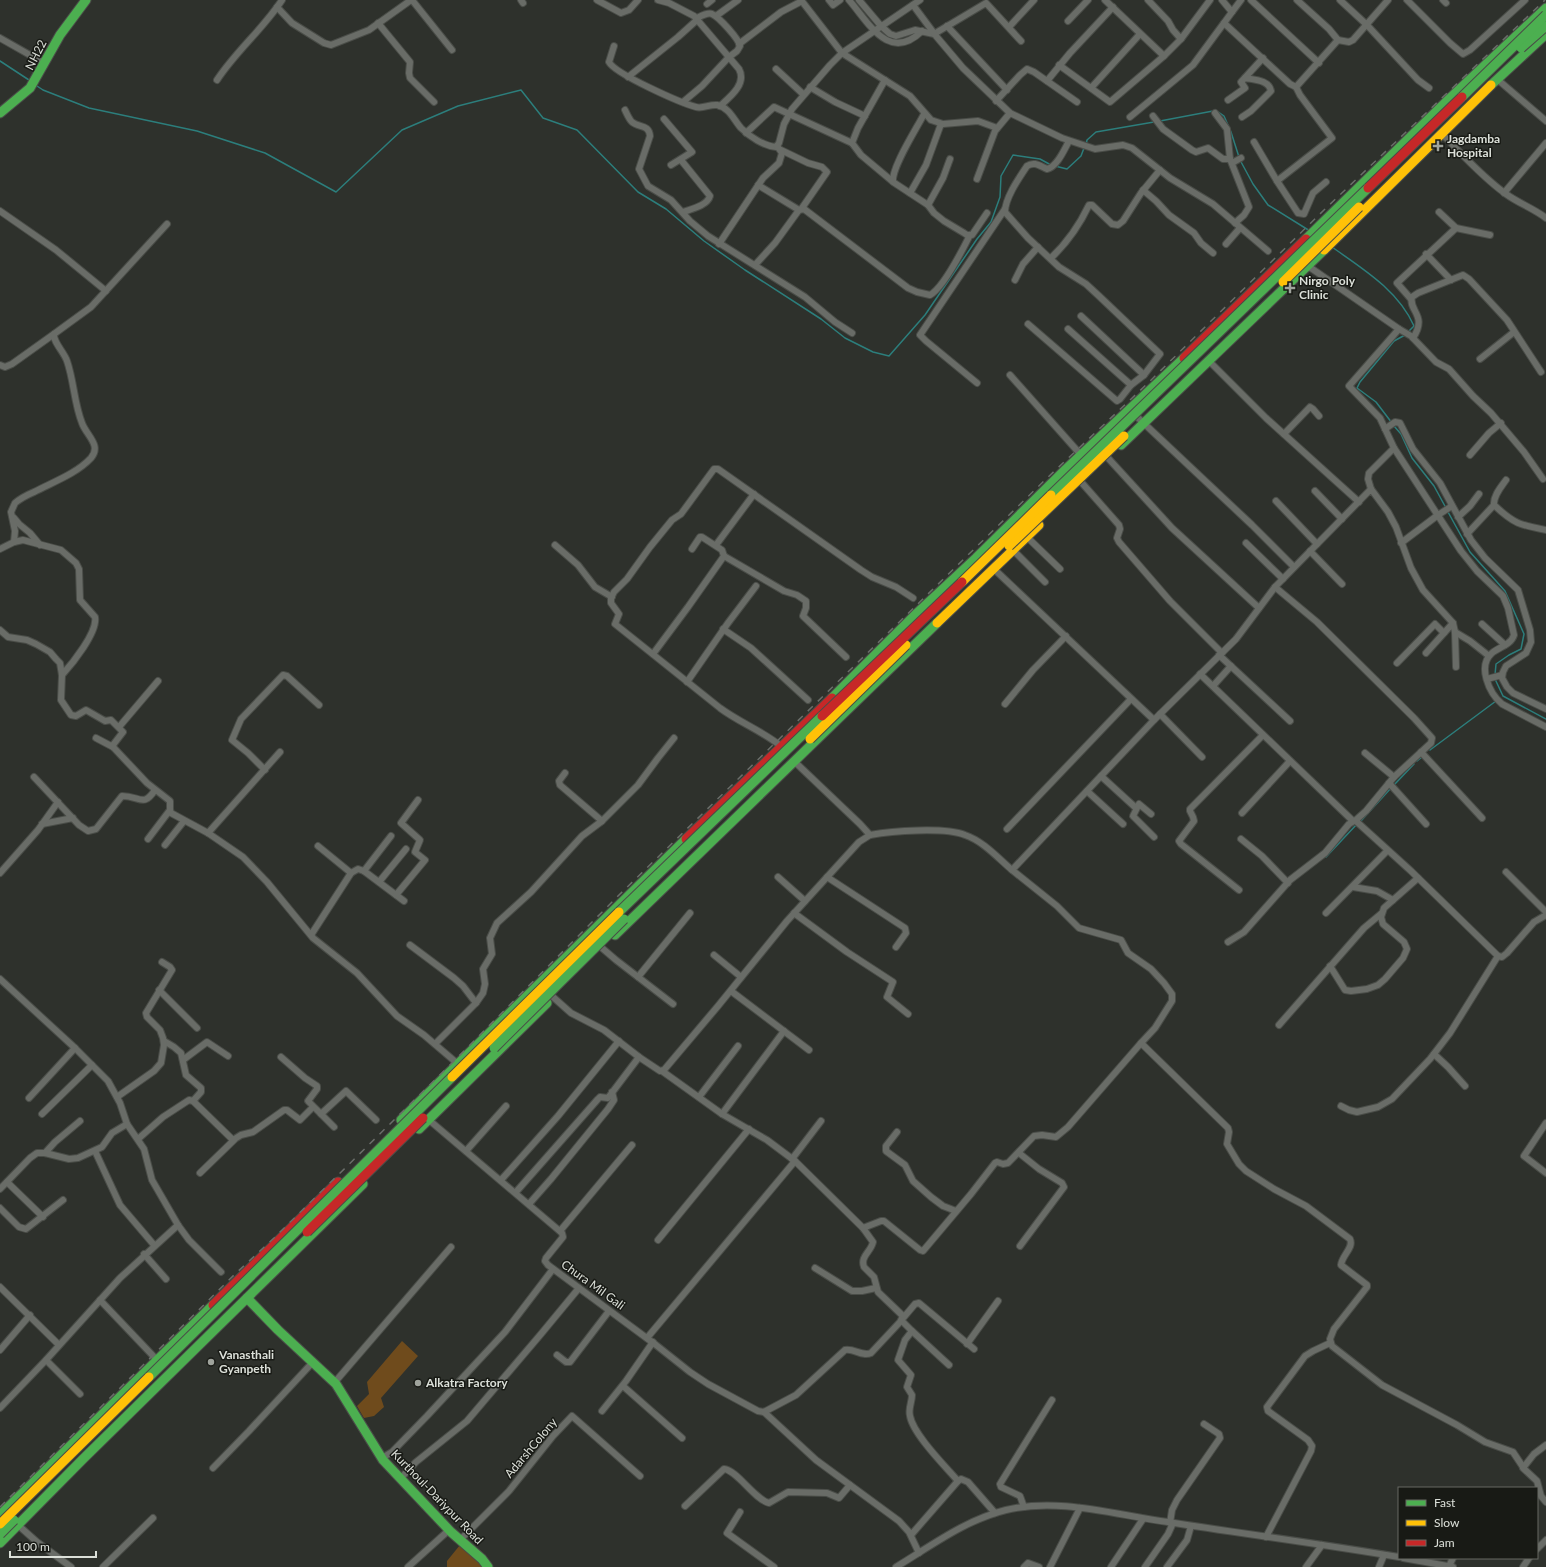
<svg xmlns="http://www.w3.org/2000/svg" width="1546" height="1567" font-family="Lato,sans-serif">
<rect width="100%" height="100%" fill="#2e312c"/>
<g fill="#6f4b1c">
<path d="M402,1341L418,1356L381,1398L384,1407L374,1416L364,1418L357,1406L369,1394L367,1382Z"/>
<path d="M460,1545L484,1567H447V1561Z"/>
</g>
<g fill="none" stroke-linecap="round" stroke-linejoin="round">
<g stroke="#2c7e7c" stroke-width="1.5">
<path d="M0,61L29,80"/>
<path d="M37,86L43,90L89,108L197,131L265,153L336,192L402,130L458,106L521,90L543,118L577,130L638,192L666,209L704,241L745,270L821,319L845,338L873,352L889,356L925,315L977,239L991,222L1000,197L1001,176L1013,155L1040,159L1051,165"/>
<path d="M1217,111L1224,116L1231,132L1239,157"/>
<path d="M1160,121L1213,111"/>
<path d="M1086,145L1087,140L1096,132L1154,122"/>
<path d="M1240,160L1253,184L1268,205L1310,231"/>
<path d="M1055,166L1067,169L1081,156L1084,148"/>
<path d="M1332,247C1363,269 1398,290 1414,326L1407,333"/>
<path d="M1392,423L1376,402L1357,388L1360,382L1394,341L1405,335"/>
<path d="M1394,426L1401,434L1412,458L1434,486L1446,508"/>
<path d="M1448,512L1470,552L1505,591L1524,634L1521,649L1509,655L1496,664L1495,675"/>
<path d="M1495,679L1503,696L1546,719"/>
<path d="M1430,750L1496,701"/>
<path d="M1417,761L1422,757"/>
<path d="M1394,785L1414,764"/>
<path d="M1360,822L1391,788"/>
<path d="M1326,857L1357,824"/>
</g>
<g stroke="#4a4d48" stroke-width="8">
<g id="street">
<path d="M412,0L452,50"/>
<path d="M521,0L523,3"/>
<path d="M597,0L621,13L629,10L638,0"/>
<path d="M658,0L669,3L694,16L739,69C747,84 730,97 720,106"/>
<path d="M801,0L842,53L910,96L931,120L943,124L978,121L997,128"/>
<path d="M829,0L833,5L840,0"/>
<path d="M849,0C869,23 889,63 922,31"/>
<path d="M859,0L881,26L890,34L896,36L915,30L934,34L986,3L1021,41"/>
<path d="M1105,0L1164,56"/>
<path d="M1148,0L1168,21L1173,30L1181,39"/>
<path d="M1222,0L1232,12L1224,23L1290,84L1296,87L1338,40L1349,42L1353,40L1388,0"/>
<path d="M1251,0L1319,63"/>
<path d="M1297,0L1329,29L1338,40"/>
<path d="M1340,0L1367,25L1418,80L1429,88"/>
<path d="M1407,0L1450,43L1463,54L1470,50L1525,0"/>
<path d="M1443,0L1446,3"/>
<path d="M707,4L712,0"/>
<path d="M913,5L936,36L963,68L1010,113L1062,138L1095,149L1123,145L1132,148L1170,178L1213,204L1268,251"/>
<path d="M277,7L292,23L324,43L331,45L369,30L411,0"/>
<path d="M1232,12L1241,0"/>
<path d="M716,16L738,0"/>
<path d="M1068,21L1088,0"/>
<path d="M378,23L410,62L409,73L410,78L434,102"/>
<path d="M947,26L1007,90"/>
<path d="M1009,27L1034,0"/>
<path d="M0,38L44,63"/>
<path d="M739,44L781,12L802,1"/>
<path d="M614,46L609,62C615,74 681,103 696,107C703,109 710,104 717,105C729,107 734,120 741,128C750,137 764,146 776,147L779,143L784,124L792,109L830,65L842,53L920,0"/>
<path d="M1059,65L1110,102L1164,56L1181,39L1210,0"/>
<path d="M776,69L803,94"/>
<path d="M628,77L678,37L698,19"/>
<path d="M1497,79L1546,121"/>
<path d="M217,80C236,51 263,29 282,0"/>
<path d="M885,80L858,128L852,143L861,155L892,181"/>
<path d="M1047,81L1070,53L1113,7"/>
<path d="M810,87L835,102L865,116"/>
<path d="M1091,88L1140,34"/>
<path d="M1228,100L1245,88L1241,82L1263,58"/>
<path d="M996,101L1020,75L1027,69L1034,72L1077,102"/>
<path d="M683,102L702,86L729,57L737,51L740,46C739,39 719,17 712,14C708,12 701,16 697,18"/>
<path d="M625,110C627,114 629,119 632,122C639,128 649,124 650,136L639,169L648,186L671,200L690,221L708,236L805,297L835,322L852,333"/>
<path d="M1215,113L1227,129L1230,159L1249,207L1244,215L1235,223"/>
<path d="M924,114C917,128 891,168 893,182L928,205L934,213L944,221L964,233L967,235H972L987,213"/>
<path d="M1153,116L1163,129L1192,150L1196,152L1208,148L1223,159H1230"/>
<path d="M1130,117L1193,65L1224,23"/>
<path d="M1242,117L1251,111L1271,91C1269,80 1255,80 1245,78"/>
<path d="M664,119L692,152L671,165"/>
<path d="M746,133L774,107L852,143"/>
<path d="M1442,134C1462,154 1482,177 1506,194C1518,203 1533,208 1546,218"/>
<path d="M1254,142L1277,181L1298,213L1304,214L1313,193L1326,182"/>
<path d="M781,150L808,163L822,167L827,172L802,208"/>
<path d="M681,160L710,196C707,206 691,209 683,212"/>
<path d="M1232,163L1241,158"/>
<path d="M977,179L995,131L1010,113"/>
<path d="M1277,181L1332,138L1300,95L1296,87"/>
<path d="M758,185L799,210"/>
<path d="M1143,190L1156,201L1169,215L1194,233L1201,243L1213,253"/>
<path d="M910,193L926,165L941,124"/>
<path d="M1504,193L1546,143"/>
<path d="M928,205L943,178L950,159"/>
<path d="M0,211L56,250L106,291"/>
<path d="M1439,212L1456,228L1490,235"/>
<path d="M719,244L763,178L779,163L782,153L777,146"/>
<path d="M1226,244L1240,228"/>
<path d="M1426,254L1451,280"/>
<path d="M1051,258C1068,242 1079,226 1089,205H1092L1112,224L1118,225L1123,221L1141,193L1160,170"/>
<path d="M755,265L775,243L799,210L804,209L908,288L917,292L930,295C943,288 963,249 970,235"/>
<path d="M1308,266L1399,329L1349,386L1380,418L1394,448L1369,473L1368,479L1371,489"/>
<path d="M1015,280L1023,264L1038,247"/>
<path d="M1411,299L1397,283L1456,228"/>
<path d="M1081,316L1144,375"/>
<path d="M1028,324L1117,401L1120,399L1131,385"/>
<path d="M1068,329L1131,385L1144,375L1160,354L1099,296L1086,284L1059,267L1028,238L1005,212C1005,198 1019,178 1027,166C1034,161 1040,166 1047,169C1057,167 1064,150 1069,141"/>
<path d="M1399,329L1411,336L1436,362L1449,369L1473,396L1491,413L1524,452L1543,479"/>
<path d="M1413,338C1428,315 1408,311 1412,297L1418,293L1463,275L1469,279L1507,320L1541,372"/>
<path d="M1480,359L1514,332"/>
<path d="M1209,361L1266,418L1359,502"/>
<path d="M0,365L5,367L12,364L54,334"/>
<path d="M1010,375L1081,455"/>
<path d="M977,383L926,341L920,335L1005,209"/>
<path d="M1134,414L1252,525L1294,567"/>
<path d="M1385,429L1395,422L1400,423L1413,449L1440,483L1471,540L1485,558L1518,590L1530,630L1531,642L1526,653L1506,666L1503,672L1502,678L1507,687L1513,693L1546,709"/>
<path d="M1284,434L1310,407L1313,409L1319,416"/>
<path d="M1394,448L1461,551L1477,571L1503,596L1508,608L1514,635C1511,645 1499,647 1492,653C1477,666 1489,693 1502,704L1546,727"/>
<path d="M1470,455L1489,433L1501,423"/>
<path d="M1108,458L1172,528L1259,608"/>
<path d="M1506,480C1501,487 1493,496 1494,505C1514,524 1520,525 1546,530"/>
<path d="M1082,483L1119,525L1120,529L1117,538L1119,542L1170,601L1222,653"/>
<path d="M1315,491L1342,519"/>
<path d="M1276,501L1317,544"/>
<path d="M1458,517L1470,506L1479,494"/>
<path d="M14,518L19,524L30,533L40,545"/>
<path d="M1467,534L1494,505"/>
<path d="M1027,537L1060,569"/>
<path d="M14,542L15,531L11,512L15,503C21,498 27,495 34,492C53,482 76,474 91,458C102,445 86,435 82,423C74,403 74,381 67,361C64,352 53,342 54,334L91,307L167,224"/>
<path d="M1246,543L1283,579"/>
<path d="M1401,543L1438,515L1452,506"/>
<path d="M555,545L578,565L595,587L612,597"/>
<path d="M716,545L754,494"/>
<path d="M1011,548L1045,582"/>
<path d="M0,549L14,542L23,540L61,550L76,563L79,569L80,600L95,617C98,632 72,664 62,675"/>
<path d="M1310,551L1342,584"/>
<path d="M724,556L784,591L797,595L806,601V608L803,616L846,657"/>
<path d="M994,569L1154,720"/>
<path d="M1275,587L1317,622L1414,718L1432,738L1431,743L1394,777L1366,811L1357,819V822L1411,871L1498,956L1502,957L1507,953L1534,922L1546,915"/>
<path d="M1482,624L1505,645"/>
<path d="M723,629L751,648L808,700"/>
<path d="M0,630L8,637L27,640L36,644L50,652L56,659L60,663L62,675L61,700L71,715L76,716L86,710L105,721L111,720L123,732L113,745L114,748L147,783L170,801V810L171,813L208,833L243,857L267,882L313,938L357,973L397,1016L424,1035L458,1064"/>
<path d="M1455,632L1470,641L1489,656"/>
<path d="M1426,653L1444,633"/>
<path d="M653,654L688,607L724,556L722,550L702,537H700L692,549"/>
<path d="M1219,655L1290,721"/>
<path d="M1397,663L1435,624L1444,633L1453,623"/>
<path d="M1200,674L1353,821"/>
<path d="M1487,679L1502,675"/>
<path d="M687,682L728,623L756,586"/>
<path d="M1213,686L1231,666"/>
<path d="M1005,704L1033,670L1066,636"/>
<path d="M1160,714L1202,757"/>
<path d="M119,727L158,681"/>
<path d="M96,738L113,747"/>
<path d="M782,747C763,731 740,723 720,708L615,624L619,614L611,603V598L614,592L627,579L650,547L672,520L681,514L714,469H718L861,570L872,577L896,587L913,598"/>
<path d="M1421,752L1482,818"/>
<path d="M1365,753L1394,777"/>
<path d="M795,762L860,824L870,835C892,831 944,827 965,835C983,841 998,858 1012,870L1154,720L1236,639L1275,587L1371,489L1388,512L1396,527L1411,568L1423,590L1453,623L1455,632L1456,667"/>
<path d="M265,770L248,753L232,740L241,719L283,675L287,676L319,705"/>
<path d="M565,773L559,781L560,785L602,821"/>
<path d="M1101,776L1136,808"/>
<path d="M34,777L79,825L88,831L96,829L122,796C140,796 143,808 155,790"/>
<path d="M1389,783L1426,824"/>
<path d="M1087,791L1123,824"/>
<path d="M1242,813L1290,761"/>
<path d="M1151,814L1139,804L1133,816L1154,837"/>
<path d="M42,824L73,818"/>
<path d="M1007,829L1131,699"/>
<path d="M208,833L280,752"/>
<path d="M148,839L170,810"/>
<path d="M1241,839L1262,856L1288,883"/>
<path d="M165,845L184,821"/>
<path d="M364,871L391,836"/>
<path d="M1506,872L1546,912"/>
<path d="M0,873L38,830L58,802"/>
<path d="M351,873L358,869L364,871L404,901"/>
<path d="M778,877L805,901"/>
<path d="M827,877L905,928L906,933L896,947"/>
<path d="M379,882L406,849"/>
<path d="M1353,887L1377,891L1393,900"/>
<path d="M1239,890L1181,844L1179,841L1194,821L1193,817L1190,811V809L1263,735"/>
<path d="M396,895L425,860L415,852L420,840L401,823L418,800"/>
<path d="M794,913L847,952L893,982L887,997L908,1014"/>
<path d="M1326,913L1387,851"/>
<path d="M311,935L351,873L318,846"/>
<path d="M1228,942L1244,932L1290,880L1325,853L1349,824L1356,820"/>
<path d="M410,945L454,978L463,986L476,1003"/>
<path d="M602,948L616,960L673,1004"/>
<path d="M714,955L741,977"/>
<path d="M1330,966L1345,990L1351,991L1367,989L1378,985L1385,979L1403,958L1407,949L1404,942L1383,924L1381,917L1384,908L1418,878"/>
<path d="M638,977L690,913"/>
<path d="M0,979L75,1048L108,1081L120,1103L127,1124L144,1149L152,1180L178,1225L189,1240L221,1272"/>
<path d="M159,990L197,1028"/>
<path d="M731,991L809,1050"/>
<path d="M553,997L571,1013L604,1030L639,1057L660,1071L664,1070L718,1006L787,921L859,842L870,835"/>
<path d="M1279,1025L1364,928L1382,913"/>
<path d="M164,1041L174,1047L181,1053L186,1075L201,1088V1092L193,1101"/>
<path d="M1141,1043L1228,1128L1229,1132L1227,1144L1239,1164L1246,1171L1274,1189L1306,1206L1350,1239C1354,1248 1342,1255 1341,1265L1367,1285V1287L1334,1329L1330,1339L1332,1346L1382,1385L1457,1425L1485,1442L1513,1452L1523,1467"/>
<path d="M435,1044L476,1003L483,993L485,984L483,969L492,954L490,938L497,923L531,892L582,836L602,821L638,785L658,758L674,738"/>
<path d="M1434,1054L1448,1067L1465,1086"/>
<path d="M281,1057L305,1078L317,1086V1089L308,1101L334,1127"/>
<path d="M183,1060L207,1042L228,1056"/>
<path d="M117,1097L154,1071L161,1063L164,1045L163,1038L160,1030L147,1017L146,1013L172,970L170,967L162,962"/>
<path d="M699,1097L738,1046"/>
<path d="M29,1098L75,1048"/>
<path d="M1341,1106L1349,1110L1357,1112L1378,1107L1392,1099L1430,1059L1450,1033L1498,956"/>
<path d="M42,1114L92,1065"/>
<path d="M321,1114L346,1091L376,1120"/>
<path d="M722,1114L784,1031"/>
<path d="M429,1120L562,1233L563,1237L546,1258L545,1261L548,1265L656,1345L690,1372L708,1384L758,1411L764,1412L796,1395L845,1350C854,1348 862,1357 871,1353L900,1322L903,1316L878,1292L874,1277L864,1267C860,1256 871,1252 873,1242L863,1228L795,1161L767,1140L722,1114L662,1071"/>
<path d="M1546,1123L1524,1156L1546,1173"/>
<path d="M897,1132L886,1146V1151L905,1165L913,1181L931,1197L943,1206L956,1211"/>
<path d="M138,1139L163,1117L189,1100L193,1101L233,1140L241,1135L253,1132L284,1110H287L300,1120L313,1107"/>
<path d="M95,1151L120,1205L154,1245"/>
<path d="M466,1151L506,1106"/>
<path d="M45,1153L55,1142L80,1121"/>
<path d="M1019,1153L1039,1169L1062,1183L1064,1187L1020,1246"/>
<path d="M792,1159L821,1121"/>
<path d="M200,1173L234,1140"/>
<path d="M501,1180L558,1116L619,1041"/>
<path d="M7,1182L43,1217"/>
<path d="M0,1189L30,1158L37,1153H45L69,1159L78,1158L102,1147L112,1133L127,1124"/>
<path d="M516,1192L598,1099L600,1097L608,1098L639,1057"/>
<path d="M529,1204L551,1179L608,1109L614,1100L612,1092"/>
<path d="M0,1208L19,1227L26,1229L63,1200"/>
<path d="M863,1228L881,1221H884L920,1250L923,1251L971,1194L995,1163L997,1162L1003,1164L1008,1163L1034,1136L1042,1135L1056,1137L1068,1127L1141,1043L1155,1028L1172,1001V994L1164,983L1151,969L1128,953L1121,940L1079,928L1057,906L1012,870"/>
<path d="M560,1231L632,1145"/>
<path d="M658,1240L749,1129"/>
<path d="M144,1254L166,1279"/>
<path d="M815,1268L852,1291H862L876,1288"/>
<path d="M0,1287L59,1345"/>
<path d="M100,1300L157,1360"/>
<path d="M904,1317L915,1304L919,1303L974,1349"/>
<path d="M902,1321L912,1331L905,1340L898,1360L911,1375L907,1387L912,1395C912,1402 908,1409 910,1416C913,1434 945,1466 958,1481"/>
<path d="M912,1331L949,1365"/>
<path d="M647,1338L795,1161"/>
<path d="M967,1344L998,1301"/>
<path d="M0,1350L30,1315"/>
<path d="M557,1355L566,1362H570L609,1311"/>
<path d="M46,1360L80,1394"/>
<path d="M335,1382L451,1247"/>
<path d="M623,1386L682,1438"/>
<path d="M0,1408L46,1360L120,1278L178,1225"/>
<path d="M602,1411L626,1381L653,1342"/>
<path d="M764,1412L816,1460L899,1521L909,1532L919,1553"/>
<path d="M1546,1445L1534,1454L1523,1468L1537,1481L1541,1496L1546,1502"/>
<path d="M382,1458L392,1452L427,1416L505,1332L553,1269"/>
<path d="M213,1468L249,1431L313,1362"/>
<path d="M401,1478L416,1462L467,1421L541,1334L579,1288"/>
<path d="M685,1506L724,1469C737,1470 754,1499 769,1503L788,1492L827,1493L839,1498L850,1485"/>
<path d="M1024,1507L1020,1496L1001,1487L1000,1484L1052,1400"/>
<path d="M740,1512L727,1533L774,1567"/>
<path d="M1170,1523L1172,1510L1177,1500L1220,1438L1219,1434L1204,1424"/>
<path d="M18,1525L37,1542L71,1567"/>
<path d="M911,1535L958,1481L961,1479L968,1482L995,1513"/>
<path d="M1266,1537L1311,1451L1312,1446L1308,1440L1268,1411L1267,1407L1305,1356L1313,1351L1330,1343"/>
<path d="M460,1540L509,1491L553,1436L572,1416L640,1476"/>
<path d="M1537,1549L1546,1540"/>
<path d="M1403,1558L1453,1567"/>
<path d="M1449,1566L1453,1558"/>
<path d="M103,1567L153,1518"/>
<path d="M408,1567L449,1530"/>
<path d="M896,1567C931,1546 965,1520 1006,1510C1059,1497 1115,1515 1168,1522C1245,1534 1322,1544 1399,1557"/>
<path d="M1024,1567L1028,1563L1039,1567"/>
<path d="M1050,1567L1080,1508"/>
<path d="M1111,1567L1143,1519"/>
<path d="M1145,1567L1168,1534L1173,1523"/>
<path d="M1167,1567L1187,1540L1191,1526"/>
<path d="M1306,1567L1322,1545"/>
<path d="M1379,1567L1384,1555"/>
<path d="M1523,1567L1529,1558"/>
</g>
</g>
<g stroke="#4a4d48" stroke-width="11">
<g id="fast">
<path d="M1491,85L1546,34"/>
<path d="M0,113L30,88L60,35L86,0"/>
<path d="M1306,239L1448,100L1546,8"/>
<path d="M1121,445L1324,250"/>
<path d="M832,698L917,613L976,558L1066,469L1184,358"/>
<path d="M615,935L937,623"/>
<path d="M401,1120L686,839"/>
<path d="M419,1129L547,1003"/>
<path d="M247,1298L278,1330L336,1384L383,1460L451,1532L482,1559L488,1567"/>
<path d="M0,1515L213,1305"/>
<path d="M0,1543L83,1459L363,1184"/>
</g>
</g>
<g stroke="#4a4d48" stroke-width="11">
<g id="slow">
<path d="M1324,250L1491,85"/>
<path d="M937,623L1039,525"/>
</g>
</g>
<g stroke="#4a4d48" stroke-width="11">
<g id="jam">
<path d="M1184,358L1306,239"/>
<path d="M686,839L832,698"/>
<path d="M213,1305L338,1182"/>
</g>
</g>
<use href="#street" stroke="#696c67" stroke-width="6"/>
<use href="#fast" stroke="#4caf50" stroke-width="9"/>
<use href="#slow" stroke="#ffc107" stroke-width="9"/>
<use href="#jam" stroke="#c62828" stroke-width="9"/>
<path stroke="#6a6d69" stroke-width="1.5" stroke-dasharray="7 7" stroke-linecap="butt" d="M0,1507L234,1275L274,1238L453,1062L617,897L1046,479L1147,384L1324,210L1545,0"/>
<g stroke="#4a4d48" stroke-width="11" stroke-linecap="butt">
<g id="fast-bridge">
<path d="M1521,48L1546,26"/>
<path d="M1462,97L1546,15"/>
<path d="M1051,495L1368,188"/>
<path d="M619,912L822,716"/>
<path d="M494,1048L624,919"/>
<path d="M149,1377L452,1077"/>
<path d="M0,1534L14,1520"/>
</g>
</g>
<g stroke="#4a4d48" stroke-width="11" stroke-linecap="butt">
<g id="slow-bridge">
<path d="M1283,282L1359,207"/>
<path d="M1009,546L1124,436"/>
<path d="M962,582L1051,495"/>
<path d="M810,739L906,645"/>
<path d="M452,1077L619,912"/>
<path d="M0,1524L149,1377"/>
</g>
</g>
<g stroke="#4a4d48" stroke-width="11" stroke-linecap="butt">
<g id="jam-bridge">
<path d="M1368,188L1462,97"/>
<path d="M822,716L962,582"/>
<path d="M307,1232L423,1118"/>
</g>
</g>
<use href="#fast-bridge" stroke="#4caf50" stroke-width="9"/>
<use href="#slow-bridge" stroke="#ffc107" stroke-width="9"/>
<use href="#jam-bridge" stroke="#c62828" stroke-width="9"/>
</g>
<g fill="#9fa39c" stroke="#181a15" stroke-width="1.5">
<path d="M1436 140h4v4h4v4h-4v4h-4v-4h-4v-4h4z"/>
<path d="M1288 282h4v4h4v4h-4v4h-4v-4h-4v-4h4z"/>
<circle cx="211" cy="1362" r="4"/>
<circle cx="418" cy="1383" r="4"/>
</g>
<g text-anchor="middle" stroke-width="3" stroke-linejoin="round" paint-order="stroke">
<g font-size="12" fill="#dce0d9" stroke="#181a15">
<text transform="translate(36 55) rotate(-63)" y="4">NH22</text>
<text transform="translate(593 1285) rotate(36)" y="4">Chura Mil Gali</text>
<text transform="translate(531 1448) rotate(-50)" y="4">AdarshColony</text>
<text transform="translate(437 1497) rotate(46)" y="4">Kurthoul-Dariypur Road</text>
</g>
<g font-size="12" font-weight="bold" fill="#dce0d9" stroke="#181a15" text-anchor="start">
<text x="1447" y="143">Jagdamba<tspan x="1447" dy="14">Hospital</tspan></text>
<text x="1299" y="285">Nirgo Poly<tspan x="1299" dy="14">Clinic</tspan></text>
<text x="219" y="1359">Vanasthali<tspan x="219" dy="14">Gyanpeth</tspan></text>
<text x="426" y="1387">Alkatra Factory</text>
</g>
</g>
<rect x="1398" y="1487" width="140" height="72" fill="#181a15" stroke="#666963"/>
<rect x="1406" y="1500" width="20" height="6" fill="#4caf50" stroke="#666963"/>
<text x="1434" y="1507" font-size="12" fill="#dce0d9">Fast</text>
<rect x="1406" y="1520" width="20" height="6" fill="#ffc107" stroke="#666963"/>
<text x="1434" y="1527" font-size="12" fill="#dce0d9">Slow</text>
<rect x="1406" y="1540" width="20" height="6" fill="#c62828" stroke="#666963"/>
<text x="1434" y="1547" font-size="12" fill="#dce0d9">Jam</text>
<path d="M10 1551v6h86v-6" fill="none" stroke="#dce0d9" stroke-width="2"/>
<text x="16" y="1551" font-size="12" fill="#dce0d9" stroke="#181a15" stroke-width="3" paint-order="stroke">100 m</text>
</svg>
